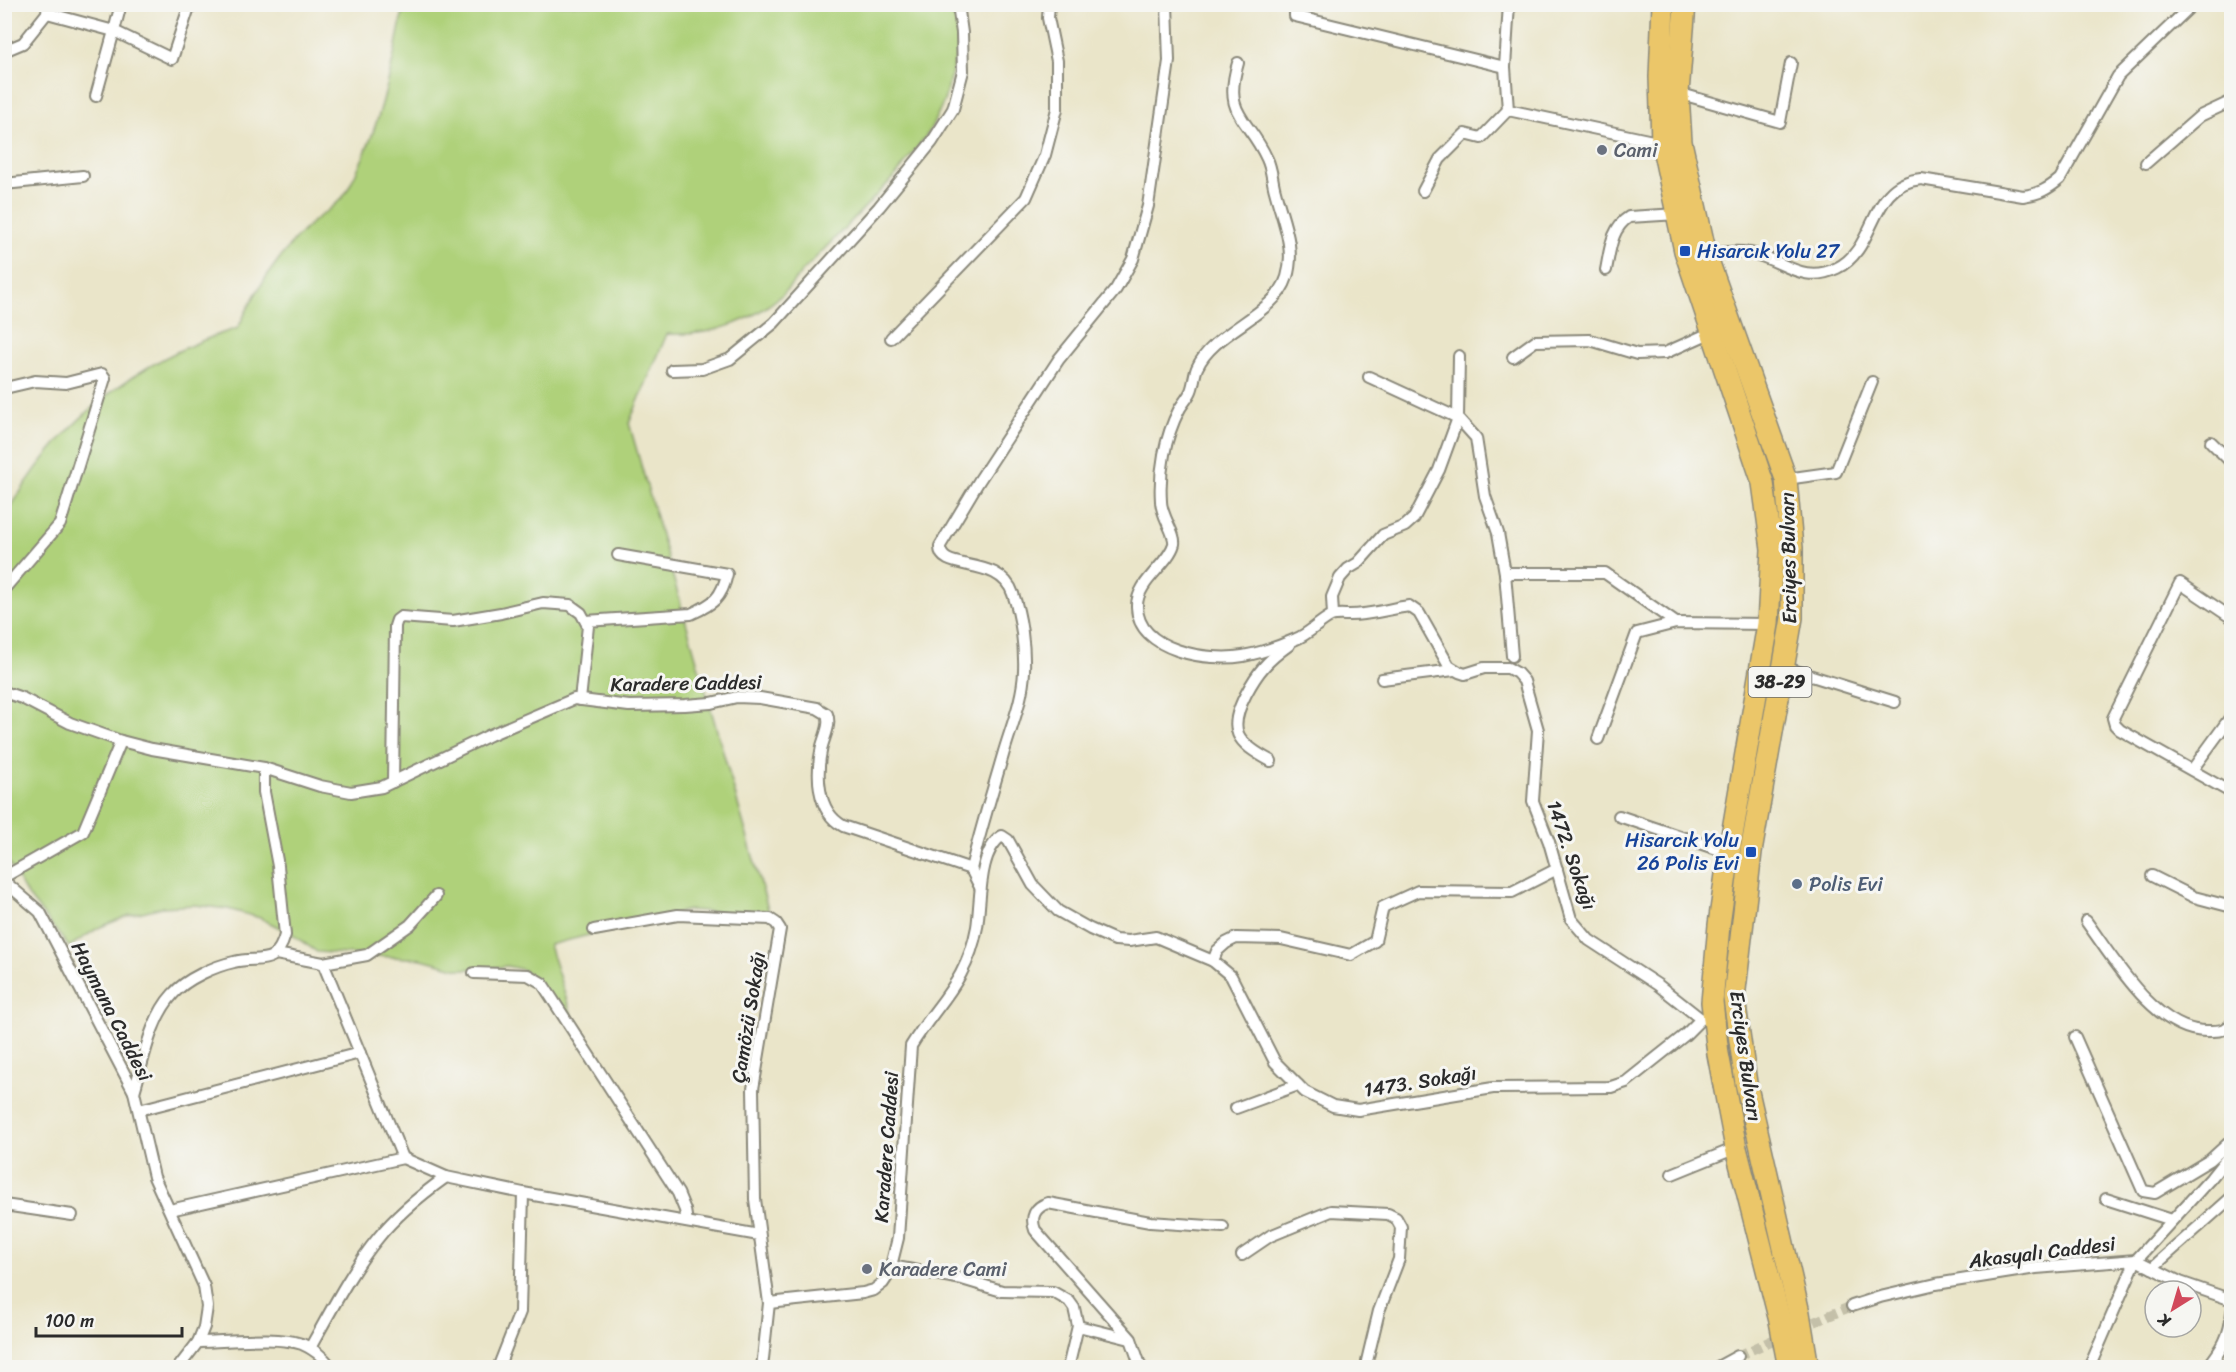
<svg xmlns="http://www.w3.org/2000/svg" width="2236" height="1372" font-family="Sriracha,sans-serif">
<rect width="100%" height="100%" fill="#f6f6f2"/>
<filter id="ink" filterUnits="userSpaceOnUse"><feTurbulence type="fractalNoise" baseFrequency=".0167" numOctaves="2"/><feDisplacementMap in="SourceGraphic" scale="12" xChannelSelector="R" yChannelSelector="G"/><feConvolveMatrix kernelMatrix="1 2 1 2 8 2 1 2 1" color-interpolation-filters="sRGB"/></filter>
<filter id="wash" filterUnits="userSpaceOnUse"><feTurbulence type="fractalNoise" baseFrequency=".008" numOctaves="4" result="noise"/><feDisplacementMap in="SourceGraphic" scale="24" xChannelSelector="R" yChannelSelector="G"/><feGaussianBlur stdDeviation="1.35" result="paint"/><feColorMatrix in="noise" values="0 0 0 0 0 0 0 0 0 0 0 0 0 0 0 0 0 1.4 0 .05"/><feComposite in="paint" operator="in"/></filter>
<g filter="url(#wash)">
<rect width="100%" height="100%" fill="#eae5c9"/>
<path fill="#afd17a" stroke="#6d7e52" stroke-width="1.5" d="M404,5H953L959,42L956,57L944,101L929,132L897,174L801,273L784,293C751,323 712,336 667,334L629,423L770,916L689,910L549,945L576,1029L524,970L507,966L484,969H459L422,959L317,952L290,933L260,918L228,909L195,905L162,907L130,915L98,928L69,947L26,893L5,856V518C57,422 134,360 238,328C256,289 279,254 310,224C320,215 333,208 342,198C348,192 351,182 355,175C382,122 393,62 404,5Z"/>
</g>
<g filter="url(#ink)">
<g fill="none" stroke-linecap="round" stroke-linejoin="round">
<g stroke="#c4c0a9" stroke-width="10" stroke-dasharray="10 5" stroke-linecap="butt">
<path d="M1800,1328L1852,1306"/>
<path d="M1738,1356L1786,1334"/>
</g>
<g stroke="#8a887a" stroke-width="14">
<g id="street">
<path d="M121,4L114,31L172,59L190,4"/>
<path d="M1295,4V16L1505,67"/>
<path d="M1509,4L1505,67L1508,110L1662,143"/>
<path d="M47,13L114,31L96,96"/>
<path d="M4,51L23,43L47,13L48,4"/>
<path d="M1238,63C1222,116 1249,118 1267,159C1272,169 1272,181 1275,191C1282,219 1296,248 1287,277C1275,316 1214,330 1197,368C1194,375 1194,384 1191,391C1188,398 1182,404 1179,410C1165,437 1159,471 1161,501C1161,516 1176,534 1174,544C1168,565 1136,582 1137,607C1138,651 1209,662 1243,656C1260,653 1280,646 1296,639C1309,634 1319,622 1331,616C1336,614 1344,615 1349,615C1372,615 1387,609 1409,606L1419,613L1449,666L1459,672L1465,674L1484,668H1508L1517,673L1524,681L1538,730L1533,801L1549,842L1571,919L1589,940L1658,985L1701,1019"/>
<path d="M1678,93L1780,122L1791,63"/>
<path d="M2146,163L2200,116L2232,101"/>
<path d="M4,184L83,176"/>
<path d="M1423,191L1440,159L1465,134L1481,138L1508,110"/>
<path d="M1706,255C1721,252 1736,250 1751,253C1784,260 1802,285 1837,268C1878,248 1868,184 1921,179L2023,196C2039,194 2048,189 2060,179L2118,76L2193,4"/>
<path d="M1606,270C1610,251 1611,228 1629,217L1678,214"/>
<path d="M891,338L1026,198L1045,155L1057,109V61L1048,18L1049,4"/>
<path d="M1513,357L1535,341L1590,340L1637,354L1665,353L1712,332"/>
<path d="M672,370L702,369L730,359L774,323L879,207L932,142L953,109L963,71L962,33L958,4"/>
<path d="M1369,377L1458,418L1476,438L1485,496L1498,533L1505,573L1512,656"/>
<path d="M2211,442L2232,463"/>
<path d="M1786,479L1836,472L1872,382"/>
<path d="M1505,573H1605L1676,623"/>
<path d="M4,589L60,524L105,378L102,374L66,383L35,381L5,388"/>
<path d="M1333,615L1332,597L1340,578L1348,569L1358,563L1383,535L1405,526L1414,518L1439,470L1458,418L1459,356"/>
<path d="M2232,618L2180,583L2113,718L2115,725L2120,730L2232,793"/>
<path d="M586,621L691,614C713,604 722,598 727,574L618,555"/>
<path d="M1783,667L1895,702"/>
<path d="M1382,679L1454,670"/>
<path d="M4,692L22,698L70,723L121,741L152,749L264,768L320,786L351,792L382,787L490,735L574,699L629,706L685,705L711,703L737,697L760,698L817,708L827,714C831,724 825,735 822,746C816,773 816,811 843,826L971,869L980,887"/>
<path d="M1598,739L1637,633L1676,623L1768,624"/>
<path d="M1271,761C1236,742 1227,731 1246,694C1258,671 1268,660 1289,645"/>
<path d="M2192,770L2232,715"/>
<path d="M393,782L395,626L397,620L401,617L453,621L501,613L543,603L570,605L581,613L588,626L580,700"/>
<path d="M1619,816L1729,853"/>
<path d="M971,869C980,831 992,793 1003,755C1011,727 1023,700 1024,671C1025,647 1021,616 1013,594C1000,554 938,574 940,546L979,481L1059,359L1116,289L1133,259L1148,206L1169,61L1167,4"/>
<path d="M2152,876L2194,897L2232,907"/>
<path d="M4,877L83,832L121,741"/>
<path d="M4,881L40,912L134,1092L154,1177L204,1286L207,1307L204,1327L198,1342L178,1368"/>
<path d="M2086,921C2113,958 2155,1031 2206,1031C2216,1031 2223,1032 2232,1024"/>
<path d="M594,930L678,915L770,919L776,923L780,929L753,1089L755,1199L769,1303L762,1368"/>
<path d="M276,954L323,963L403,1158"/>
<path d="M1213,961L1217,951L1226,943L1236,938L1281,939L1351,955L1375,941L1383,907L1418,891L1512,892L1557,869"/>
<path d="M323,963L367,955L410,925L436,896"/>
<path d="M474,973L528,975L542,983L678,1193L685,1210L687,1222"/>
<path d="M2075,1037L2143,1191L2155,1193L2210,1160L2232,1140"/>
<path d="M134,1092C144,1059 150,1019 173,994C186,979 215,966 234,962C259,956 276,968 285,935L278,866L264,792V768"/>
<path d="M1236,1108L1298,1085"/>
<path d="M139,1110L360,1053"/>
<path d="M1672,1174L1736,1148"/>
<path d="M2106,1199L2172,1220"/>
<path d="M4,1205L72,1215"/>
<path d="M170,1210L403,1158L446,1177L523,1193L759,1235"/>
<path d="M1242,1255L1270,1236L1331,1211L1388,1214L1396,1218L1401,1227L1399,1259L1379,1311L1367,1361L1368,1368"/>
<path d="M891,1266L962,1279L1002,1291L1053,1292L1069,1301L1074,1308L1078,1326"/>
<path d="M2152,1268L2232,1197"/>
<path d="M769,1303L863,1293L874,1290L883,1283L889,1274L898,1238L911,1046C938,1002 967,982 977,927C981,902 978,851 1002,836L1008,840L1033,885L1058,911L1090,929L1115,940L1129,941L1156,937L1213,961L1231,976L1275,1062L1305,1092L1333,1106L1358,1110L1493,1088L1611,1087L1626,1082L1685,1035L1701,1019L1707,1018"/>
<path d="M1852,1306L1880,1297L1936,1284L2036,1268L2136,1260L2180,1282L2232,1300"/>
<path d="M198,1342C227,1342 276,1335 302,1344C315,1349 324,1358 332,1368"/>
<path d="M310,1348C331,1311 351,1271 378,1238C397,1214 421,1195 446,1177"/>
<path d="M498,1368L520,1312L523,1193"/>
<path d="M1068,1368L1078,1326L1130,1339"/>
<path d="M1141,1368L1131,1339L1035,1230C1030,1217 1035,1207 1048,1203L1150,1222L1223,1227"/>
<path d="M1716,1368L1738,1356"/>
<path d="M2089,1368L2136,1260L2211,1178L2232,1152"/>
<path d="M2207,1368C2222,1349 2230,1337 2232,1312"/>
</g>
</g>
<g stroke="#8a887a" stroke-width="24">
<g id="highway">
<path d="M1663,4L1660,77L1662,143L1685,251L1763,483L1772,549L1768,624L1729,853L1719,925L1712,1002L1718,1054L1736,1148L1780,1321L1789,1368"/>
<path d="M1685,4L1678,93L1681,142L1706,255L1786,479L1792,548V618L1751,852L1734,998L1746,1083L1799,1313L1808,1368"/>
</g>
</g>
<use href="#street" stroke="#fff" stroke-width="10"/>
<use href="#highway" stroke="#ebc669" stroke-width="21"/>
</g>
</g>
<g fill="#6b7280" stroke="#f6f6f2" stroke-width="2">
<circle cx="1602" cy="150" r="6"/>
<circle cx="867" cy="1269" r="6"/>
</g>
<g fill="#1a4fb4" stroke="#f6f6f2" stroke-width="2">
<rect x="1679" y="245" width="12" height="12" rx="3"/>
<rect x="1745" y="846" width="12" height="12" rx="3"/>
</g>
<circle fill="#5c6f8a" stroke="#f6f6f2" stroke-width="2" cx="1797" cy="884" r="6"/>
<g text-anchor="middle" stroke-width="6" stroke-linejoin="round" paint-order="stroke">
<rect fill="#f6f6f2" stroke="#686867" stroke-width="1.5" x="1748.5" y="667" width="63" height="30" rx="4.5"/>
<g font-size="18" font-weight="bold" fill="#2b2b2b">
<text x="1780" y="688">38-29</text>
</g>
<g font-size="20" fill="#5b616d" stroke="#f6f6f2" text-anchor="start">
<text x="1614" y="157">Cami</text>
<text x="879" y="1276">Karadere Cami</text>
</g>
<g font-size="20" fill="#164399" stroke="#f6f6f2" text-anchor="start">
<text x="1697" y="258">Hisarcık Yolu 27</text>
<text x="1739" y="847" text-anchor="end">Hisarcık Yolu<tspan x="1739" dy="23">26 Polis Evi</tspan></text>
</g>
<g font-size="20" fill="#2b2b2b" stroke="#f6f6f2">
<text transform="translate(1788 558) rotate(-91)" y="7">Erciyes Bulvarı</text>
<text transform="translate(686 683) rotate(-1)" y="7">Karadere Caddesi</text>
<text transform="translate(1572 855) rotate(71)" y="7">1472. Sokağı</text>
<text transform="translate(112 1011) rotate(63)" y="7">Haymana Caddesi</text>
<text transform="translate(748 1017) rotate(-81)" y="7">Çamözü Sokağı</text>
<text transform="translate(1746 1056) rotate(82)" y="7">Erciyes Bulvarı</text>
<text transform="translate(1420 1081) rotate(-9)" y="7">1473. Sokağı</text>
<text transform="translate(886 1147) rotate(-86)" y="7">Karadere Caddesi</text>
<text transform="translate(2042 1252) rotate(-7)" y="7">Akasyalı Caddesi</text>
</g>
<g font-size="20" fill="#4e5e75" stroke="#f6f6f2" text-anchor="start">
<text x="1809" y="891">Polis Evi</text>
</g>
</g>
<rect width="2236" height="1372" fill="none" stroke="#f6f6f2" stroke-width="24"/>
<g transform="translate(2173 1309) rotate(217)"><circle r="28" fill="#f6f6f2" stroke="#a5a5a2" stroke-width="1.5"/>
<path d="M0-4.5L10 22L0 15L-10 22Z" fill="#d1495b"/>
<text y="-9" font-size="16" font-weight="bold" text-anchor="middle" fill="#2b2b2b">K</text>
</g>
<path d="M36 1327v9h146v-9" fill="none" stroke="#2b2b2b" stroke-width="3"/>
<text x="45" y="1327" font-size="18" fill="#2b2b2b" stroke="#f6f6f2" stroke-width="4.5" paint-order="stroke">100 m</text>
</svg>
